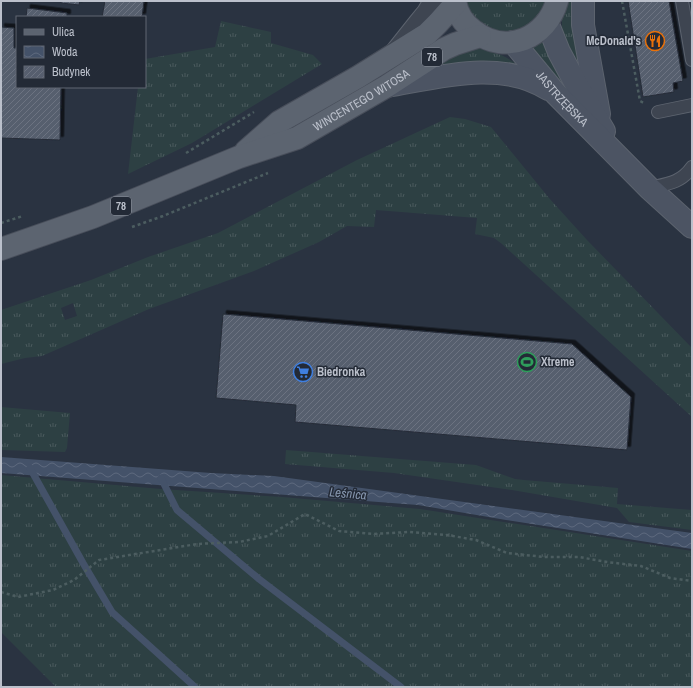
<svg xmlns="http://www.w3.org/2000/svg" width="693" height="688" font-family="'Archivo Narrow',sans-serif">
<defs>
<pattern id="grass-tufts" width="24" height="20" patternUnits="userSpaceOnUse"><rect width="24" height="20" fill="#2d4043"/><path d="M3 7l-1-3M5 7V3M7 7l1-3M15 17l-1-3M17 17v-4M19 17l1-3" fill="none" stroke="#4a5a5d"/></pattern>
<pattern id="water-waves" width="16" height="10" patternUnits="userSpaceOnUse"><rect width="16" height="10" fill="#445269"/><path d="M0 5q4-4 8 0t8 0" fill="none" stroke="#5d697d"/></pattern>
<pattern id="building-hatch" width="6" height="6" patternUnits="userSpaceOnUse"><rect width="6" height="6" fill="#565e6e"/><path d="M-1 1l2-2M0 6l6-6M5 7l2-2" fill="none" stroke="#6c7381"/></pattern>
<filter id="shadow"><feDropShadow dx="3.5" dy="-3.5" stdDeviation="0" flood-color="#0009"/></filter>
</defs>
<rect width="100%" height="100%" fill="#2a3341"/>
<g fill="url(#grass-tufts)" fill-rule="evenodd">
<path d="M466,1H545C536,30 503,44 479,22C473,16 468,9 466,1Z"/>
<path d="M567,1H575L585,78L562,34V19Z"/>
<path d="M221,21L271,32V43L313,55L322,64L192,143L128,174L138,87H145V59L215,47Z"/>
<path d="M543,41L567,86L565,88L533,48Z"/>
<path d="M476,48C491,51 506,55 517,65V67L444,69L440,60Z"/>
<path d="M450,117L465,119L491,127L549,198L587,240L692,348V417L502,244L494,238L475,234L477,218L376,210L374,227L347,226L319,242L254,271L149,309L42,356L25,358L1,364V310L91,280L148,257L218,233L357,160ZM73,303L77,316L65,320L61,308Z"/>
<path d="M1,407L70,413L67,448L65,452L1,450Z"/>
<path d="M286,450L476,465L515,479L524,480L618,488L617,504L692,510V530L629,522L617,508L512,490L394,473L285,464Z"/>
<path d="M1,475L161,489L282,497L420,509L692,551V687H56L1,632Z"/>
</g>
<path fill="url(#water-waves)" d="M1,457L211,473L274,476L692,533V549L506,520L418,505L1,473Z"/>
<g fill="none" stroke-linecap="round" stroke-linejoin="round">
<g stroke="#445269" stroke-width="7">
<path d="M30,468L83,563L112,612L195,687"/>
<path d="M161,478L177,510L259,579L401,687"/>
</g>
</g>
<g fill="url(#building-hatch)" stroke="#252c38" filter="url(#shadow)">
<path d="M61,1H80L79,5L61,3Z"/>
<path d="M105,1H144L142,17H102Z"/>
<path d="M628,1H669L683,81L673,83L674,92L643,97Z"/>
<path d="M27,8L67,13V17H26Z"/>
<path d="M1,27L14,28V48H17V87H61L60,140L1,138Z"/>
<path d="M223,314L572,344L631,397L627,450L295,422L296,405L216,398Z"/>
</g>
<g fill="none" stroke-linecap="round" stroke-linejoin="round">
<g stroke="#5c636e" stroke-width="14">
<g id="service">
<path d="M682,1L692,60"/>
<path d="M658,112L692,105"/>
<path d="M649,188C667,184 681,183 692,167"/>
</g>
</g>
<g stroke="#5c636e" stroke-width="24">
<path id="tertiary" d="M396,53L419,24L428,13L435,1"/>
</g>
<g stroke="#5c636e" stroke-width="24">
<g id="secondary">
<path d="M583,1V25L599,114"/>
<path d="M547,22L559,52L575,82L604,131"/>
<path id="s1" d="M513,42L556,94L649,188L692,227"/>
<path d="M387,86C439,77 501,59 548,89"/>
</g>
</g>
<g stroke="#484e5a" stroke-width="24">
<g id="primary">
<path d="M455,1C457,14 464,24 474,31C506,56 547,38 557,1"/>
<path d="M246,151L279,122L358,77L427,34L438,23L455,4"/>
<path id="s2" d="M1,249L93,217L239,157L297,138L387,86L444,49L455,44L480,36"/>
</g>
</g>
<g stroke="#4c5d60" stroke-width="2.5" stroke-dasharray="3 3" stroke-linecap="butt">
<path d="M622,1L640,101L644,103"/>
<path d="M186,153L254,112"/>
<path d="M1,223L23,216"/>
<path d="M132,227L163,216L268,173"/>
<path d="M1,592L18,597L53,590L74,580L99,560L197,544L239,542L268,536L305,514L339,531L373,534L409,532L447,535L476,540L507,553L544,557H579L607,562L641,566L670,578L692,581"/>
</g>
<use href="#service" stroke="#3e4551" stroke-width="12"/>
<use href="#tertiary" stroke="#3e4551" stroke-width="22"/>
<use href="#secondary" stroke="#4c5463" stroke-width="22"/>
<use href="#primary" stroke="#5c6470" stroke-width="22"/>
</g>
<defs>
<g id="restaurant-ring" transform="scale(1)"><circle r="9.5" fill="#232a36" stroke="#e8710a" stroke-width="1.5"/><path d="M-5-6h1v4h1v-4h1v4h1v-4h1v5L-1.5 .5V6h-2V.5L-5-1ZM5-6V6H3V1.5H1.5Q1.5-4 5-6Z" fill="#e8710a"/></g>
<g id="stadium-ring" transform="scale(1)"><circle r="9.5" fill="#232a36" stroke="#2e9e5b" stroke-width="1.5"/><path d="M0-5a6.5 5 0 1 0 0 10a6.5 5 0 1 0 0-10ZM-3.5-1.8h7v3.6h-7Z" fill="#2e9e5b"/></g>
<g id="supermarket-ring" transform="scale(1)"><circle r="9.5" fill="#232a36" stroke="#3f7fe0" stroke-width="1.5"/><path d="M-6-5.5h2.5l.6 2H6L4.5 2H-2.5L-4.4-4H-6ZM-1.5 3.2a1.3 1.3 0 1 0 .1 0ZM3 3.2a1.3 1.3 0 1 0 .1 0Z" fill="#3f7fe0"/></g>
</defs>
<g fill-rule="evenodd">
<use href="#restaurant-ring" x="655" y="41"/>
<use href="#stadium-ring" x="527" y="362"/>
<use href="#supermarket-ring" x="303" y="372"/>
</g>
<g text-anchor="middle" stroke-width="3" stroke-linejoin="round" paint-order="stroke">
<g fill="#232a36" stroke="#8d939e" stroke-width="1">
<rect x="422" y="48" width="20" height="18" rx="3"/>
<rect x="111" y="197" width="20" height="18" rx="3"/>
</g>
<g font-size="11" font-weight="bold" fill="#bbc0cb">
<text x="432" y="61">78</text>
<text x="121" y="210">78</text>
</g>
<g font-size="12" font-weight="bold" fill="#bbc0cb" stroke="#232a36" text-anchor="start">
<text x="641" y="45" text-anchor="end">McDonald's</text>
<text x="541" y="366">Xtreme</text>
<text x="317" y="376">Biedronka</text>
</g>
<g font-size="12" fill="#bbc0cb" stroke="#232a36">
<text dy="4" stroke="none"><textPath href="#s1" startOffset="75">JASTRZĘBSKA</textPath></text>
<text dy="4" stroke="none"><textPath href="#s2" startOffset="391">WINCENTEGO WITOSA</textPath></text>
</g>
<g font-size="13" font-style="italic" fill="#8696ae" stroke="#232a36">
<text transform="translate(348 493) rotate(5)" y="5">Leśnica</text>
</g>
</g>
<rect width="693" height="688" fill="none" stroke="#bbc0cb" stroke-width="4"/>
<rect x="16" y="16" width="130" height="72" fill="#232a36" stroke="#606672"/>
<rect x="24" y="29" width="20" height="6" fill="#5c6470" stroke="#606672"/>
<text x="52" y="36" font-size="12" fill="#bbc0cb">Ulica</text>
<rect x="24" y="46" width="20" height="12" fill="url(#water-waves)" stroke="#606672"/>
<text x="52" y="56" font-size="12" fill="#bbc0cb">Woda</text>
<rect x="24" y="66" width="20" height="12" fill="url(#building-hatch)" stroke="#606672"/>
<text x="52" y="76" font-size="12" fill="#bbc0cb">Budynek</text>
</svg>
